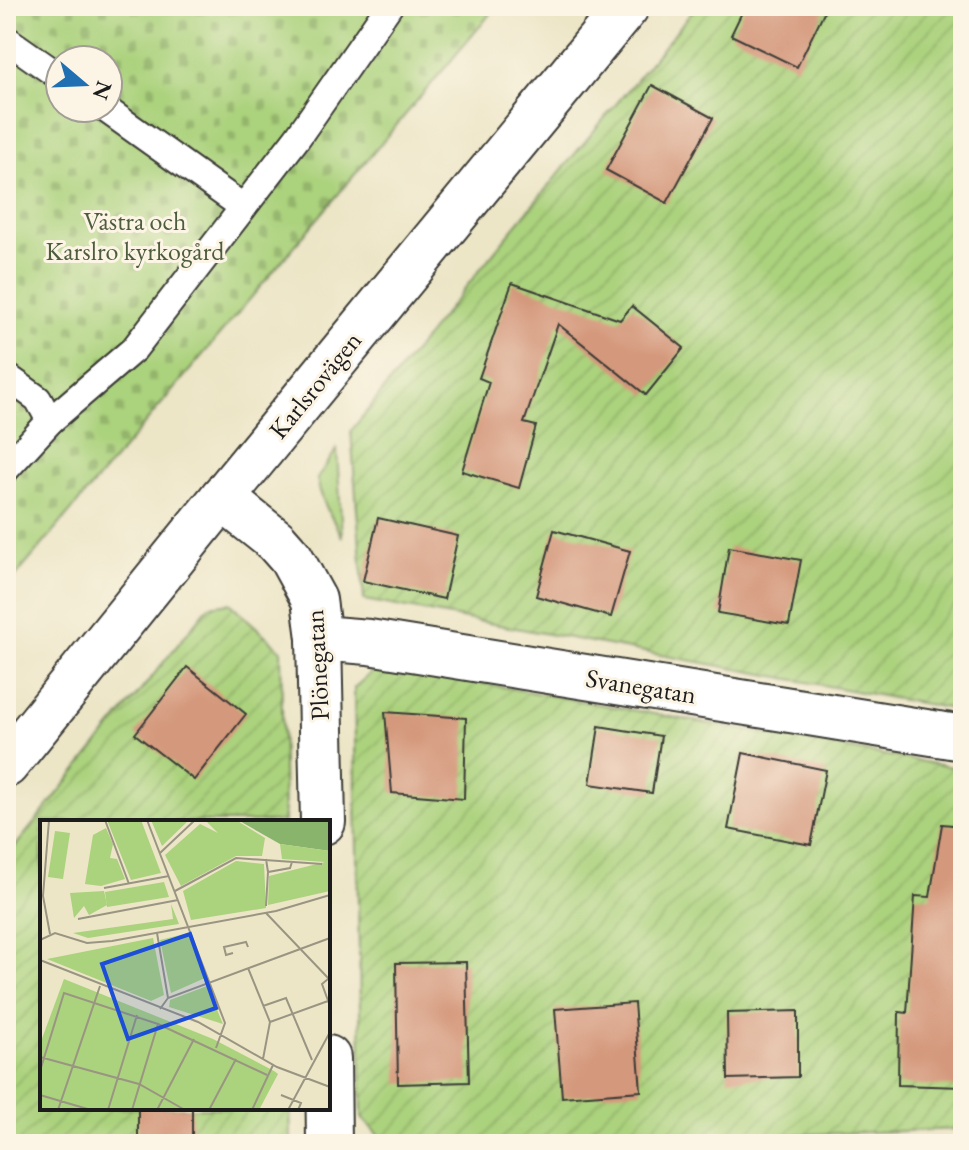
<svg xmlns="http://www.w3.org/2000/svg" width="969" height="1150" font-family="'EB Garamond',serif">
<defs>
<pattern id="cemetery-stones" width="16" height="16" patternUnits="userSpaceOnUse" patternTransform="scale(2)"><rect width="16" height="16" fill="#abd27d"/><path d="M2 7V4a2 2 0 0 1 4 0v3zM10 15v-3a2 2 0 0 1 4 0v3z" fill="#93b46b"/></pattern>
<pattern id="garden-furrows" width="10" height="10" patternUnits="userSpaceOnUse" patternTransform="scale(2)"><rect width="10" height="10" fill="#abd27d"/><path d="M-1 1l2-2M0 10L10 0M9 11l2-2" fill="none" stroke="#93b46b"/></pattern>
</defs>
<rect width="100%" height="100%" fill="#fcf5e5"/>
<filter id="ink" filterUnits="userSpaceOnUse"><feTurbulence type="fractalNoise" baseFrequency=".0125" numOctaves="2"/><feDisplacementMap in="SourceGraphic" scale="16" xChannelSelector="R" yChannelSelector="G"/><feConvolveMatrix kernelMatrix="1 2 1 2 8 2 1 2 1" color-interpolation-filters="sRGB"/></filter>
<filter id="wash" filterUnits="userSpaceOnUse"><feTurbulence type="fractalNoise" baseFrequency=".006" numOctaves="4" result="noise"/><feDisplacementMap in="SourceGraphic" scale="32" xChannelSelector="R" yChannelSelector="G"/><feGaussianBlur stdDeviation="1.8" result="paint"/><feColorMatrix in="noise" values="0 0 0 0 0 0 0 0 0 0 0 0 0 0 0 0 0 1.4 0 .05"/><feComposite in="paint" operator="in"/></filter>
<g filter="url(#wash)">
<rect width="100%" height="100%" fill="#ece5c6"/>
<path fill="#abd27d" stroke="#64774c" stroke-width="2" d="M337,449L342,537C332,517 321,502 317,479Z"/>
<path fill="url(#cemetery-stones)" stroke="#64774c" stroke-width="2" fill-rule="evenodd" d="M6,6H497L6,588ZM60,60H108V108H60Z"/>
<g fill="url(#garden-furrows)" stroke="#64774c" stroke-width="2">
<path d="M697,6H963V711L364,600L351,431L498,247Z"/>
<path d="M230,603L281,650L284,822H42V1108H290L291,1139L285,1144H6V858L209,606Z"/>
<path d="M380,665L963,769V1129L520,1144H387L362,1118L354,688Z"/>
</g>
<g id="blocks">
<g fill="#d4987b">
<path d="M745,6H827L797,67L731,35Z"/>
<path d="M652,85L713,118L667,203L606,170Z"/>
<path d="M512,283L620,320L632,306L684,348L646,395L558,324L524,423L536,426L519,488L462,471L489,382L479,378Z"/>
<path d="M378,518L458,536L444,599L363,581Z"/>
<path d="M554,530L630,551L611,617L536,596Z"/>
<path d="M729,547L801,560L789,625L718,613Z"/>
<path d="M187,667L246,714L194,780L135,734Z"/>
<path d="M385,712L466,718L464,799L392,793Z"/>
<path d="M599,726L661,736L652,793L590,784Z"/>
<path d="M743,753L826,770L811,845L728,829Z"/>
<path d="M942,824L963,826V1087L898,1085L899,1012L907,1013L915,896L930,897Z"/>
<path d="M466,962L469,1082L398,1084L396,963Z"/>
<path d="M634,1003L641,1091L562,1097L555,1009Z"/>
<path d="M798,1011V1077L728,1079L727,1013Z"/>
<rect x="138" y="1108" width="54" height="36"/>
</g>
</g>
</g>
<g filter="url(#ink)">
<use href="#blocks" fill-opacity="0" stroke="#3b3a36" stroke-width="2"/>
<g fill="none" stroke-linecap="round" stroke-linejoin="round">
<g stroke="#3b3a36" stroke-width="30">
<g id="service">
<path d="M6,39L60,77"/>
<path d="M104,108L243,207"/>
<path d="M6,376L38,399L50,421L6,469"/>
<path d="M50,421L134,349L297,138L389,6"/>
</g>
</g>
<g stroke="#3b3a36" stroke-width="48">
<g id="minor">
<path d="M222,498L276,541L291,558L314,600L319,638L323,822"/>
<path d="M319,638L369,642L963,738"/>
<path d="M328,1058L329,1144"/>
</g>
</g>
<g stroke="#3b3a36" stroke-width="48">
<path id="tertiary" d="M6,765L222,498L627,6"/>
</g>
<use href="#service" stroke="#fff" stroke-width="26"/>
<use href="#minor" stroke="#fff" stroke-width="44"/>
<use href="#tertiary" stroke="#fff" stroke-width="44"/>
</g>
</g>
<g text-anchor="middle" stroke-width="6" stroke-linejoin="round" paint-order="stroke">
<g font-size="26" fill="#4e5c3e" stroke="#fcf5e5">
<text x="135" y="230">Västra och<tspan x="135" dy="30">Karslro kyrkogård</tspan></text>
</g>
<g font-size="26" fill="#1c1c1c" stroke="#fcf5e5">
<text transform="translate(315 385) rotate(-51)" y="9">Karlsrovägen</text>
<text transform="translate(317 665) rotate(-93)" y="9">Plönegatan</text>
<text transform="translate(641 686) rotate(9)" y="9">Svanegatan</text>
</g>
</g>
<g transform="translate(40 820)">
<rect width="290" height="290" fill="#ece5c6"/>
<path d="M64,71L67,85L49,95L44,86L34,98L30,73ZM131,84L139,104L48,118L33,113L133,99Z" fill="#abd27d"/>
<path d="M198,0H290V31L240,24Z" fill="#88b46c"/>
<path d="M24,159L173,219L234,251L238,254L219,290H0V224Z" fill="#abd27d"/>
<path d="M67,0H101L121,53L91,60ZM111,0H149L122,26ZM165,0H196L225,18L222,36H196L141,66L125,35L160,4L178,13ZM66,8L73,24L70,38L77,39L85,59L61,66L45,64L53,15ZM15,11L30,13L23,59L8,57ZM240,24L290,31V71L228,85L229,56L285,42L242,39ZM196,41L224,44L226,88L151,100L143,71ZM124,62L129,77L67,87L65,72ZM148,113L165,158L131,173L120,120ZM113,118L124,175L111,181L7,139ZM167,166L183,204L129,187L130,180Z" fill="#abd27d"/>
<path fill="none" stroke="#999582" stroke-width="2" d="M9,0L3,76L10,114M65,0L89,64M107,0L185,203L176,228M120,33L155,0M226,39L228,52L250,48L252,42M64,68L129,56M135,71L196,38L282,44M226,86L228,52M226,93L290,160M38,99L138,80M117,113L128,178M0,120L15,113L47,123L72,121L236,91L290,75M193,133L186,135L184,127L206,122L208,127M0,140L158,202L237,247L290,267M208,148L230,202L223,239M288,159L282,164L290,186M223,186L246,178L272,240M120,189L128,178L290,118M230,202L288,181M0,237L99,264L145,290M0,251L24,173L118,204M0,275L51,290M241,275L261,283L258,290M18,290L60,166M68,290L97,195M92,290L118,204L227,255M117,290L154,219M169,290L196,239M212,290L233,245M248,290L290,212"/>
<path fill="#1d4ed8" fill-opacity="0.15" stroke="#1d4ed8" stroke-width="4" d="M150,114L176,188L88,219L62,144Z"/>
<rect width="290" height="290" fill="none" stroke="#1c1c1c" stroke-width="4"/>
</g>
<rect width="969" height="1150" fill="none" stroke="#fcf5e5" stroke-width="32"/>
<g transform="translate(84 84) rotate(109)"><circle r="38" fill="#fcf5e5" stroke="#a29e95" stroke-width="2"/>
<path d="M0-6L14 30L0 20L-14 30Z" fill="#1f6fb2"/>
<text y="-12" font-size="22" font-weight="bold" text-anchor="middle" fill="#1c1c1c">N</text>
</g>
</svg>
